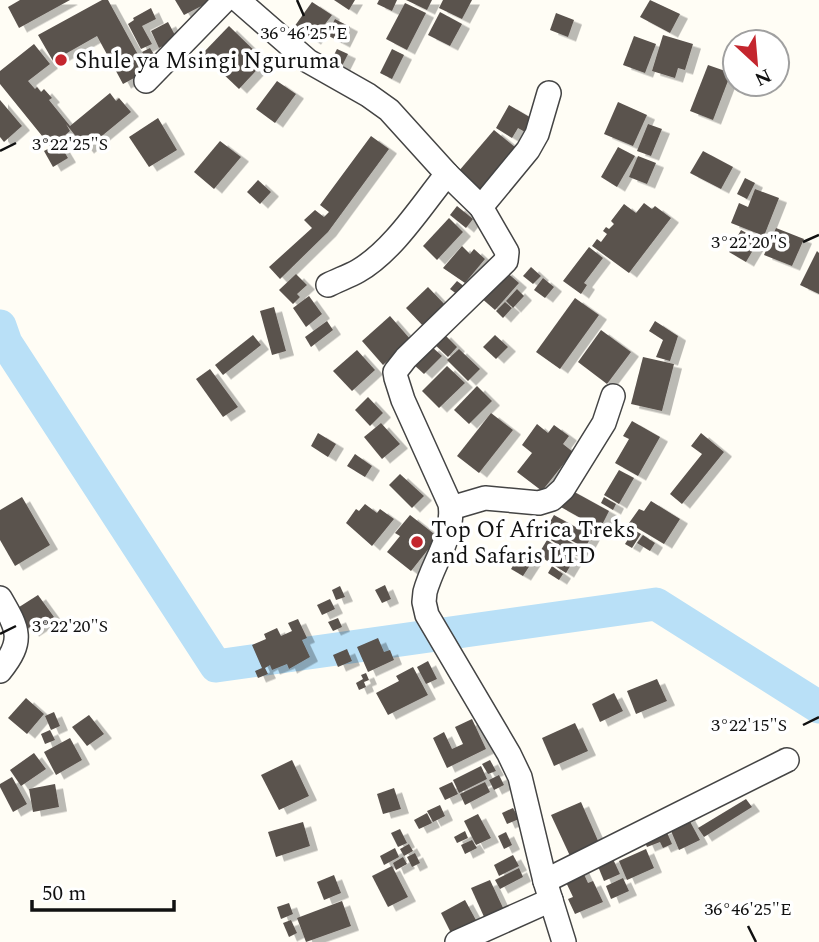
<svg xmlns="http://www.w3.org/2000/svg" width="819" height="942" font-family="Spectral,serif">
<defs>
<filter id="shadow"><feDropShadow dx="8" dy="4.5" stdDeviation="0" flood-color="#0004"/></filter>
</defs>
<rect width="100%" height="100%" fill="#fffdf5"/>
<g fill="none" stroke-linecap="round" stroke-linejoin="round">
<path stroke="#b9e0f7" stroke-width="33" d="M0,326L6,343L216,666L656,604L819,707"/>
</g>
<g fill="#5a524d" filter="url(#shadow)">
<path d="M20,0H70L19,28L8,7Z"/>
<path d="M102,0H108L147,71L123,84L97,36L53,61L38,35Z"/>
<path d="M175,0H213L184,15Z"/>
<path d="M334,0H355L349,10Z"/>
<path d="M379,0H397L392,11L377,4Z"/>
<path d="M406,0H432L427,10Z"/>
<path d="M443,0H472L462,19L439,8Z"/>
<path d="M650,0L680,14L670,33L640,17Z"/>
<path d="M312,2L332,15L313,40L294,27Z"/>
<path d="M405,3L426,13L407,50L386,39Z"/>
<path d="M151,8L156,19L142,26L152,44L141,49L128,24L134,20L133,18Z"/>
<path d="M440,12L462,24L450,46L428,35Z"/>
<path d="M556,13L574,20L568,37L550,30Z"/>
<path d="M335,19L350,27L342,43L327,35Z"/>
<path d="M168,22L177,39L159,48L151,31Z"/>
<path d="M229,26L265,61L239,89L202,54Z"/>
<path d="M663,35L693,44L685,70L678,68L675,78L652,71Z"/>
<path d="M634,36L656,44L645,73L623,65Z"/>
<path d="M34,44L50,64L28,81L35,89L37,87L41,92L44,89L52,98L49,100L70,126L110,93L116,101L119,98L131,112L86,149L66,124L70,131L51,147L0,84V71Z"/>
<path d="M150,48L155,56L147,60L142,52Z"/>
<path d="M337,49L348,54L342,66L331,61Z"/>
<path d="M392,49L404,55L392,79L380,73Z"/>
<path d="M708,65L731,73L713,120L690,111Z"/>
<path d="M277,81L296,94L275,123L256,109Z"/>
<path d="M0,100L22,126L4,142L0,137Z"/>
<path d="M618,102L647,115L633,146L604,134Z"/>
<path d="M509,105L533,119L525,132L518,128L512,138L496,128Z"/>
<path d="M158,118L177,150L149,167L129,137Z"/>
<path d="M648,124L662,129L651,156L637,151Z"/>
<path d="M494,130L521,152L485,194L458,172Z"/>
<path d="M371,136L389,149L328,232L280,279L269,267L312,228L304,220L315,210L324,217L329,212L320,205Z"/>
<path d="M220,141L241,157L214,189L194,172Z"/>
<path d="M59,143L68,158L53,167L44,151Z"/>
<path d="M618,147L635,156L617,187L601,177Z"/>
<path d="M703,151L733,167L721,189L690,173Z"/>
<path d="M638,156L656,163L647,184L629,177Z"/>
<path d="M745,178L755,183L747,199L737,194Z"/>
<path d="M258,180L271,192L260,204L247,192Z"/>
<path d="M755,189L779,198L764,236L731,223L739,203L748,207Z"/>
<path d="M644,203L652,209L655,206L671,218L629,273L592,246L597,239L601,242L607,234L603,231L606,227L609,229L614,224L611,221L624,204L636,213Z"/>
<path d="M457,206L473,219L466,228L450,215Z"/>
<path d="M449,218L463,232L437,260L423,246Z"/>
<path d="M776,228L804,239L792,266L764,255Z"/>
<path d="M741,230L759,240L746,262L729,252Z"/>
<path d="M462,246L470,254L474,249L485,259L465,283L443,268Z"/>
<path d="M589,247L603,258L584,283L587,285L581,294L563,281Z"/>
<path d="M817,251L819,253V294L800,285Z"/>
<path d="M531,267L541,276L533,284L523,276Z"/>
<path d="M504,270L519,283L495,310L480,297Z"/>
<path d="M296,274L307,285L297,294L300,297L293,304L279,290Z"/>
<path d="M543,278L554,287L545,298L534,290Z"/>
<path d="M457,281L465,287L458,295L450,289Z"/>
<path d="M428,287L447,307L425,328L406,308Z"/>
<path d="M517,289L524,296L513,308L506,301Z"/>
<path d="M309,296L322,314L306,327L293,308Z"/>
<path d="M575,298L599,315L560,369L536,352Z"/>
<path d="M505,302L512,308L503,318L496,311Z"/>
<path d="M274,307L286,351L272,355L260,311Z"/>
<path d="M390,316L411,340L383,365L362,341Z"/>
<path d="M327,321L333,330L311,347L305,337Z"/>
<path d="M655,321L678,336L670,361L656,357L663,340L649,331Z"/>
<path d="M601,330L631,352L607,384L578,362Z"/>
<path d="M443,333L457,347L448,357L433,343Z"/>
<path d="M253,335L261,345L223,375L215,365Z"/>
<path d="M495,335L508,347L496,359L483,347Z"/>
<path d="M431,346L442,356L424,374L413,364Z"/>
<path d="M459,349L480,369L468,381L447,360Z"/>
<path d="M357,350L375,370L352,391L333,371Z"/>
<path d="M643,357L674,364L662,411L631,404Z"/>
<path d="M447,366L465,383L439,408L422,391Z"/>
<path d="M210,369L238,407L223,417L196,379Z"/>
<path d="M477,386L492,401L469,424L454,410Z"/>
<path d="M368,397L383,413L370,426L355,410Z"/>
<path d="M491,413L513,430L479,473L457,456Z"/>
<path d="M632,421L660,437L638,476L615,463L629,439L623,436Z"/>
<path d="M381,423L400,444L382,459L364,437Z"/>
<path d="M537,424L548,433L554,425L569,436L563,444L573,452L542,491L517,472L532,453L522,445Z"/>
<path d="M318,433L336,444L328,457L311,446Z"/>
<path d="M701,433L724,452L682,504L670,494L702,454L691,446Z"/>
<path d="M355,454L372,466L365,477L347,466Z"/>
<path d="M619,470L634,478L619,504L604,495Z"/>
<path d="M400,474L424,496L412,508L389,485Z"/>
<path d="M569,489L609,511L600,529L559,506Z"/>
<path d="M22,497L50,545L15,566L0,540V510Z"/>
<path d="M604,497L616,504L613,510L601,503Z"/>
<path d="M651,501L680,519L664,544L629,523L639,509L644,511Z"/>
<path d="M365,504L377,513L380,509L394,519L372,546L346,523L356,509L359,511Z"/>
<path d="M410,515L438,537L411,571L387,552L400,536L395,533Z"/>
<path d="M554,515L581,530L584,524L595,530L585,548L547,527Z"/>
<path d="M548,529L581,548L577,556L544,536Z"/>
<path d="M634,530L641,534L632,548L625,544Z"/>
<path d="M643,535L655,543L650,551L637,543Z"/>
<path d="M547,540L575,558L566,573L538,555Z"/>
<path d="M522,551L534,559L523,576L511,569Z"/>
<path d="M552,566L563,574L559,580L548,573Z"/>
<path d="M385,585L391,599L382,603L375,590Z"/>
<path d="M340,586L345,597L336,600L332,590Z"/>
<path d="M38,595L54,617L31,632L16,609Z"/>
<path d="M330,599L335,609L322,615L317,605Z"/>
<path d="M338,618L342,627L333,631L328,622Z"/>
<path d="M298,619L307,638L302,640L310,657L289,669L287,664L272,670L270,665L265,668L268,674L258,678L255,671L262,668L252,645L266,639L264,634L277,628L281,636L292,631L288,623Z"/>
<path d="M378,638L384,652L390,650L394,660L368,672L357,647Z"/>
<path d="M347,649L352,661L338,667L333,655Z"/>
<path d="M428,661L437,679L426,684L417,667Z"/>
<path d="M413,667L428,695L388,715L376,693L399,681L396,676Z"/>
<path d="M366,673L369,680L364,682L366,687L359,690L356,683L363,679L361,675Z"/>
<path d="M657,679L667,701L636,714L627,691Z"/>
<path d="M614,693L623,711L600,722L592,704Z"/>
<path d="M26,698L44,714L27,734L8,718Z"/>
<path d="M54,712L60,726L51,730L45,716Z"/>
<path d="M89,715L104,734L87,746L72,727Z"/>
<path d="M472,719L486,749L447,768L433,738L444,732L452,749L463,744L455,727Z"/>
<path d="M575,723L588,751L554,766L542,738Z"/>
<path d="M50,730L55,740L45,744L41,734Z"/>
<path d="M70,738L82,760L56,775L44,752Z"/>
<path d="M34,753L46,769L21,786L10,770Z"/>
<path d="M292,760L309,796L279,810L261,775Z"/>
<path d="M490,760L496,771L488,774L482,764Z"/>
<path d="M481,766L487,779L459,793L453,780Z"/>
<path d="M499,775L504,785L494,790L489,780Z"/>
<path d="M12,777L27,804L13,812L0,787V784Z"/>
<path d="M452,782L458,794L445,800L439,788Z"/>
<path d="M485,782L490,792L465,805L460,794Z"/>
<path d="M55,784L59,807L33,812L29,789Z"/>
<path d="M394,788L401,809L383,814L377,794Z"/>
<path d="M746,799L752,807L704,837L698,828Z"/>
<path d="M581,802L599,843L570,856L551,815Z"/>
<path d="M440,805L445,816L433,822L427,811Z"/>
<path d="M513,808L519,819L507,824L502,813Z"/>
<path d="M427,813L432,823L419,829L414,820Z"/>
<path d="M478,814L491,838L476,845L464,821Z"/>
<path d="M687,816L700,840L679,850L669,826Z"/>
<path d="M303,822L310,846L276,857L268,832Z"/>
<path d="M665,828L672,844L663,848L660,842L647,847L643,838Z"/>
<path d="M400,829L407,843L398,847L391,833Z"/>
<path d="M465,831L468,838L457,843L454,837Z"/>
<path d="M506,832L512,845L504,849L498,836Z"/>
<path d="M472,840L477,848L465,854L461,845Z"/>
<path d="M409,844L413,851L404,856L400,849Z"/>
<path d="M395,848L399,857L384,865L380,856Z"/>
<path d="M646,849L654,868L627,880L619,861Z"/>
<path d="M415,853L420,863L412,867L407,857Z"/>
<path d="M513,855L519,866L499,876L494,865Z"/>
<path d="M403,857L407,864L396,870L393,863Z"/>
<path d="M612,857L620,874L604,881L597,864Z"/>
<path d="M392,866L408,897L388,907L372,876Z"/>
<path d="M519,868L523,877L500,889L495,880Z"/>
<path d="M581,868L588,883L593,881L603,902L575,914L568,899L573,897L563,876Z"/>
<path d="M334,875L341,893L324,900L317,882Z"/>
<path d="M623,878L629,891L611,899L606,886Z"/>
<path d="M490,880L504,910L485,919L471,888Z"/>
<path d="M465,900L477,922L452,935L441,913Z"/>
<path d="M342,901L351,926L306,942L297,918Z"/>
<path d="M289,903L293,914L281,919L277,907Z"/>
<path d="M291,920L297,933L289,937L283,923Z"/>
</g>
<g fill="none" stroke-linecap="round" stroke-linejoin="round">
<g stroke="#444" stroke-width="26">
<g id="minor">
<path d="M238,0L308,61L368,95L389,110L447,174L481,207L507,252L506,261L406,358L395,372L396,378L403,400L450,504C455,536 433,562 425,592L424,602L427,615L509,754L520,777L545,881L564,942"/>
<path d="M146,81L225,0"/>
<path d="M481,207L528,150L537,134L549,93"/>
<path d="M328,285C338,280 349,276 358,271C393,251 422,205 447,174"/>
<path d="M451,508L485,498L539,503L552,499L563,489L604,423L613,396"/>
<path d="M0,598C18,629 25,640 0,671"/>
<path d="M545,881L787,760"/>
<path d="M457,942L551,900"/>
</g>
</g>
<use href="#minor" stroke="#fff" stroke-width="23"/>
</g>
<path fill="none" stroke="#111" stroke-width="2.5" d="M297,0L304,16M0,151L16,143M803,242L819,235M0,634L16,626M803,725L819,717M748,926L756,942"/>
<g fill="#c4262e" stroke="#fff" stroke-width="2.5">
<circle cx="61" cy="60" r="7"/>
<circle cx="417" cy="542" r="7"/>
</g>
<g text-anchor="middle" stroke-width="7" stroke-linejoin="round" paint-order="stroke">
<g font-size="23" fill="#111" stroke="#fff" text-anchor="start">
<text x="75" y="68">Shule ya Msingi Nguruma</text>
<text x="431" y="537">Top Of Africa Treks<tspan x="431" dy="26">and Safaris LTD</tspan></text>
</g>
</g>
<g font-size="18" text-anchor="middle" fill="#111" stroke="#fff" stroke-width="7" stroke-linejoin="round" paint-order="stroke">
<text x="304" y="39">36°46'25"E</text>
<text x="70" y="150">3°22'25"S</text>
<text x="749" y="248">3°22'20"S</text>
<text x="70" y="632">3°22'20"S</text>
<text x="749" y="731">3°22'15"S</text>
<text x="748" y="915">36°46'25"E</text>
</g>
<g transform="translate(756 63) rotate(154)"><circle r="33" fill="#ffffff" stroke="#a0a0a0" stroke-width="2"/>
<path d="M0-5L12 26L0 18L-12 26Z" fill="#c4262e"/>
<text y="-10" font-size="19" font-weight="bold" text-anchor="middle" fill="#111111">N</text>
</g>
<path d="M32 900v10h142v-10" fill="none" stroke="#111111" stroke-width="3.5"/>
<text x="42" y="900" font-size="21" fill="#111111" stroke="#ffffff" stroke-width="5" paint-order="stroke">50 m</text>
</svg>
